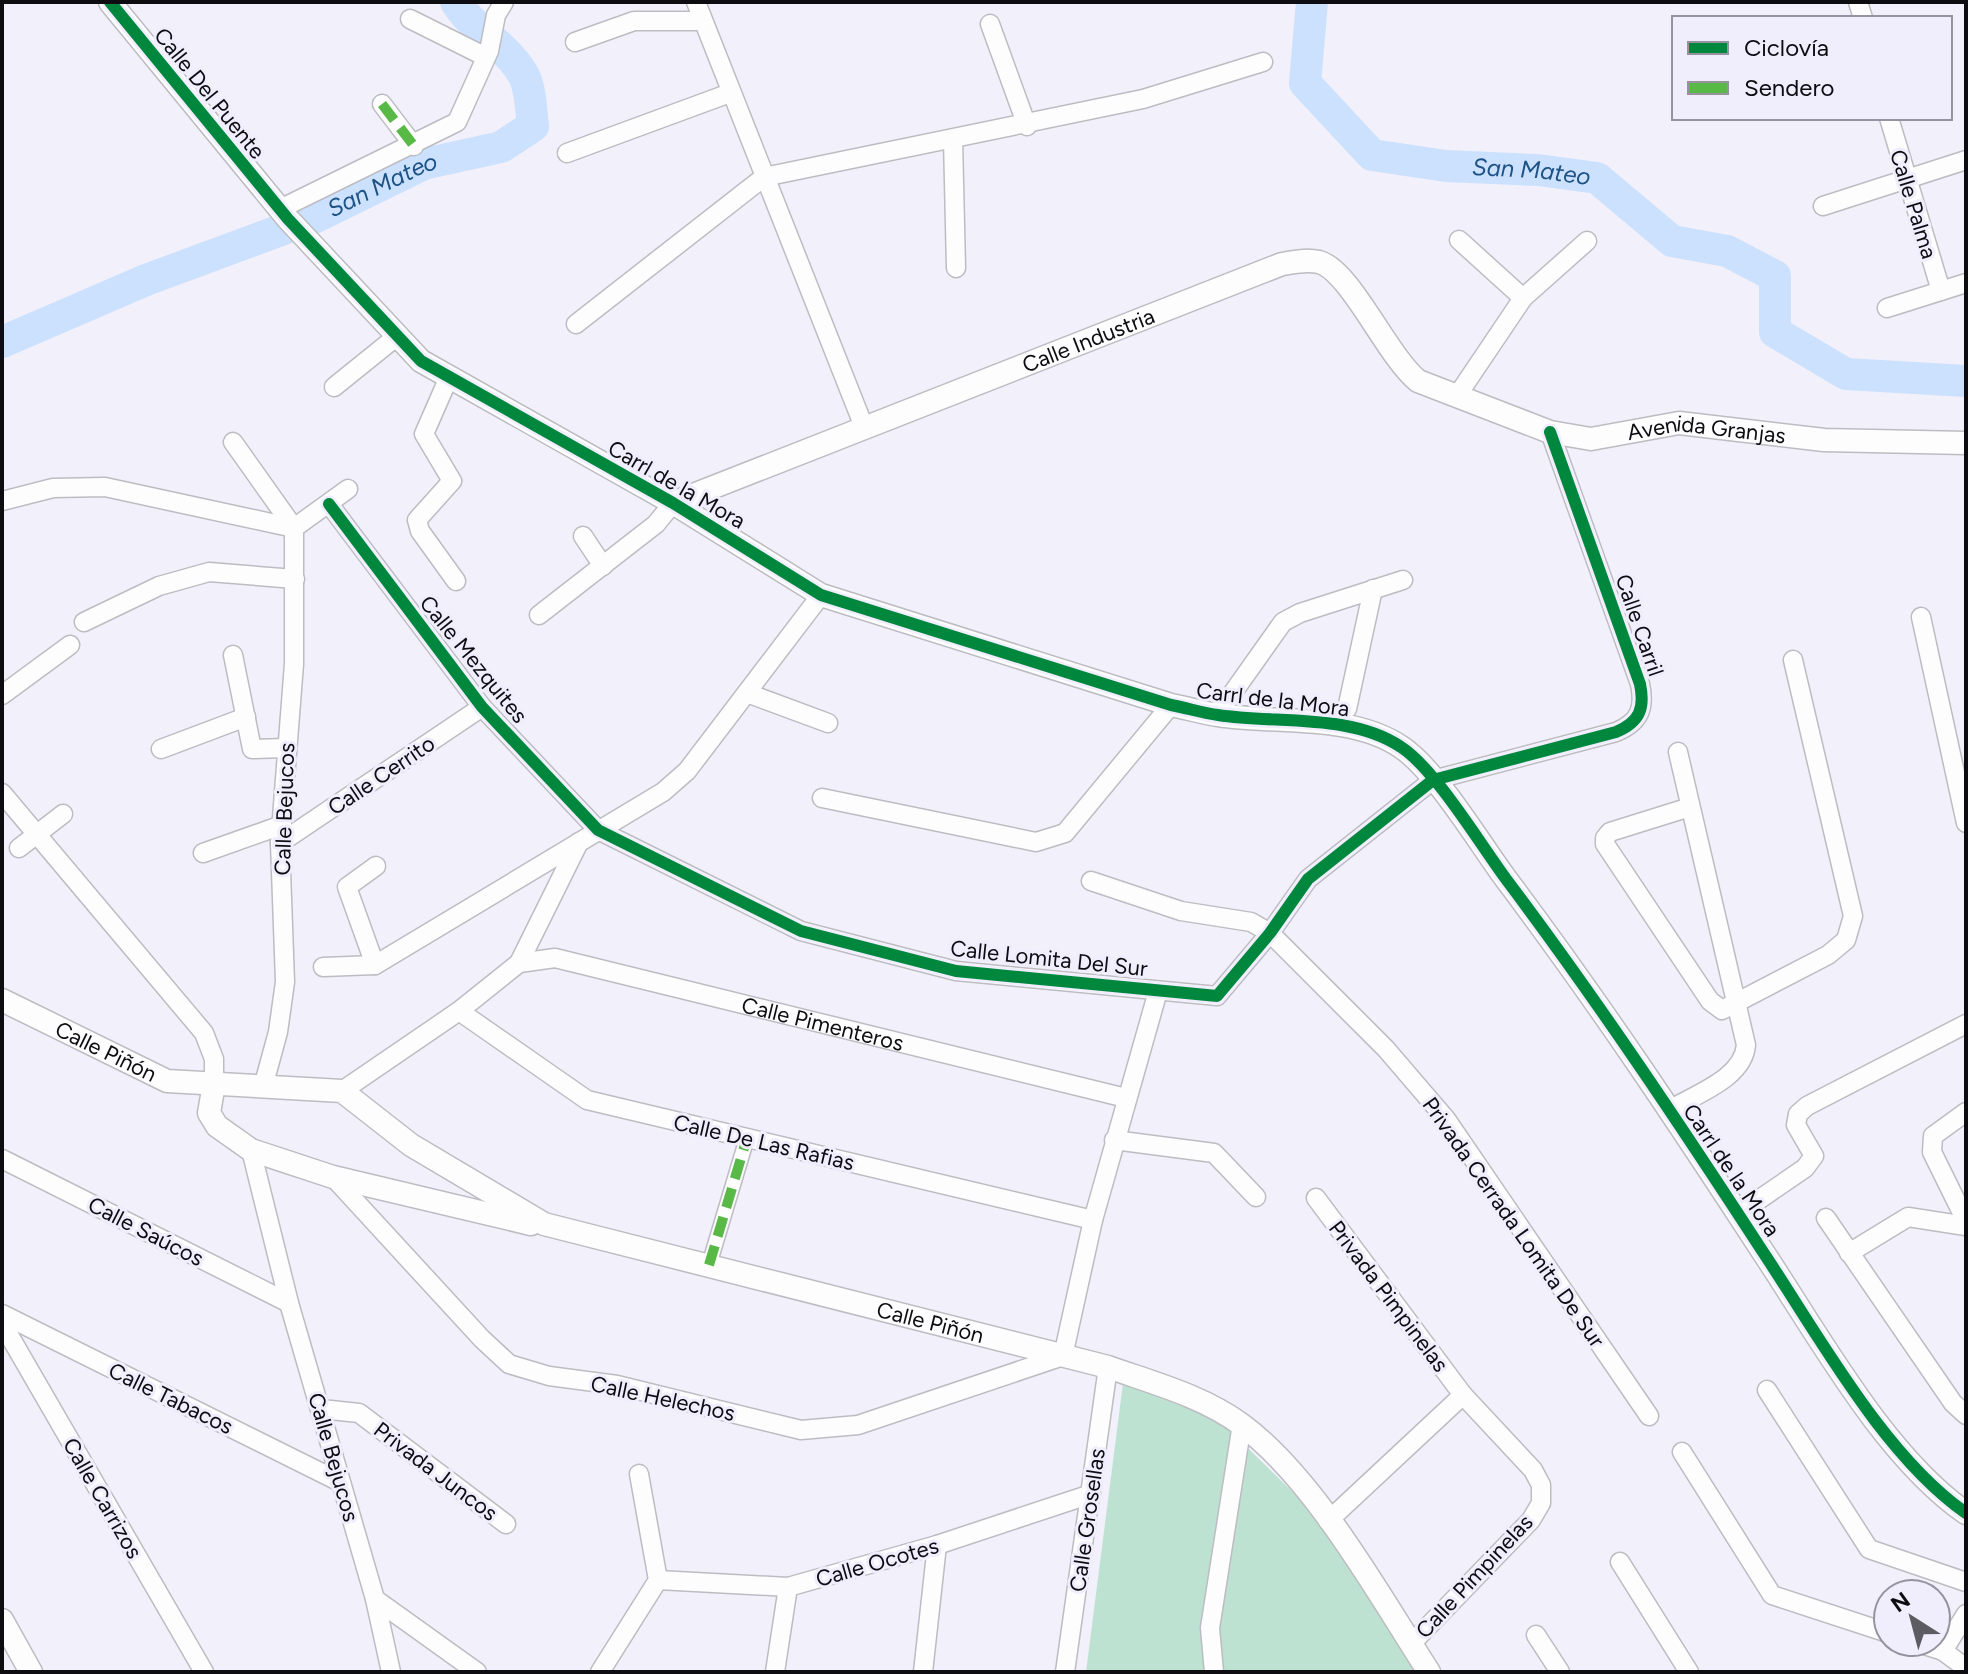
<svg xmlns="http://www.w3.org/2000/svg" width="1968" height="1674" font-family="Figtree,sans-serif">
<rect width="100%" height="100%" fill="#f2f0fa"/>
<path fill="#bee2d2" d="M1123,1383L1203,1404L1318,1517L1418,1672H1086Z"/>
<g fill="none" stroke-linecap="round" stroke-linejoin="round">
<g stroke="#cce1fd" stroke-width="32">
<path id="s1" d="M1312,2L1305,83L1372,155L1446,166L1538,170L1597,178L1672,241L1727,251L1775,276V332L1846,374L1966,381"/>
<path id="s2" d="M2,342L146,280L316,217L424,164L501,147L533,126C531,111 531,90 524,76C507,45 474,31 456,2"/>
</g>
<g stroke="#bdbcc2" stroke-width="17">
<path id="pedestrian" d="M709,1265L747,1138"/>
</g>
<g stroke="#bdbcc2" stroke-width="21">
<g id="minor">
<path d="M696,2L864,427"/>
<path d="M1858,2L1863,18"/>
<path d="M410,19L486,57"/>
<path d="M990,24L1027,126"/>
<path d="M575,42L634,21H703"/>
<path d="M382,104L414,146"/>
<path d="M1889,118L1941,291"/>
<path d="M953,139L956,268"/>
<path d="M567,153L730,93"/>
<path d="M1823,206L1966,160"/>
<path d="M280,209L457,122L489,51L496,15L504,2"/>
<path d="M1459,240L1523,298"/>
<path d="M1887,308L1966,283"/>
<path d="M576,324L764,177L1143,99L1263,62"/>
<path d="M449,377L424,434L452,481L417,520L420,531L456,581"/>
<path d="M334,387L396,337"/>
<path d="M1457,396L1523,298L1587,241"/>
<path d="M233,442L294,528"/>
<path d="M2,501L53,488L105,487L294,528"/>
<path d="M329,504L482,707L598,830L801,931L956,971L1217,996L1270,933L1308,879L1433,780L1616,732C1640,722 1645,708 1640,684L1550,432"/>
<path d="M294,528L348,489"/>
<path d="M583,536L603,566"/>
<path d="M539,615L656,524L673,503"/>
<path d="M1921,617L1966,823"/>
<path d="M84,622L159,586L209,572L295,579"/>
<path d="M233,655L252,749L285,748"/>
<path d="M747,693L828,723"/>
<path d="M2,695L70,645"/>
<path d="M1347,709L1373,589"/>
<path d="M1217,715L1283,622L1300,613L1403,580"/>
<path d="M161,749L246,717"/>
<path d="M2,793L204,1033L214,1059V1084"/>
<path d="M822,798L1036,842L1065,833L1171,705"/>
<path d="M1690,807L1610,832L1605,838V844L1710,1001L1722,1010L1828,955L1846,940L1853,916L1793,660"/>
<path d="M280,843L482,707"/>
<path d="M19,848L63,814"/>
<path d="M203,853L282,825"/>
<path d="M1091,881L1181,911L1251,922L1270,933L1386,1049L1446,1119L1649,1416"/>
<path id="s3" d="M519,963L555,958L1126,1098"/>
<path d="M375,965L347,887L376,866"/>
<path d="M323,967L375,965L663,792L687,771L821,595"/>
<path d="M459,1011L587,1100L1093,1220"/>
<path d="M263,1087L278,1032L285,982L280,843L294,664V528"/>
<path d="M342,1091L459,1011L519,963L579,842"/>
<path d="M1668,1111C1695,1094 1743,1079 1746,1045L1678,752"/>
<path d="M1966,1112L1933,1136L1932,1152L1966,1221"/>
<path d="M1114,1140L1214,1153L1256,1197"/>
<path d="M251,1150L289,1303L375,1599L391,1672"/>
<path d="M2,1159L289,1303"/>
<path d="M333,1177L482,1339L509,1364L549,1376L617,1385L801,1430L858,1425L1063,1356L1093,1220L1158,991"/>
<path d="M1316,1198L1463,1395L1533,1470L1541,1485V1503L1531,1520L1411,1644"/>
<path d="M1738,1214L1805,1168L1814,1156L1796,1125L1798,1114L1807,1106L1966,1024"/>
<path d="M1826,1218L1953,1403L1966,1415"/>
<path d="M1849,1253L1908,1217L1966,1226"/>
<path d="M2,1314L340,1482"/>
<path d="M2,1323L204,1672"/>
<path d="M1767,1390L1869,1549L1966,1582"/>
<path d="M321,1409L359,1413L506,1524"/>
<path d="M1682,1452L1772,1595L1888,1633"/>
<path d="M1328,1521L1463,1395"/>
<path d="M1620,1562L1689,1672"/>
<path d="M658,1580L788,1587L937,1545L1091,1494"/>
<path d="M375,1599L477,1672"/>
<path d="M1536,1635L1560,1672"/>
<path d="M1915,1642L1943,1651L1966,1668"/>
<path d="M1943,1651L1966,1614"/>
<path d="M600,1672L658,1580L639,1474"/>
<path d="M775,1672L788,1587"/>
<path d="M923,1672L937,1545"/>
<path d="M1065,1672L1108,1367"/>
<path d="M1214,1672L1210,1628L1242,1424"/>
</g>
</g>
<g stroke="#bdbcc2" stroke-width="25">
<g id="tertiary">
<path d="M110,2L288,219L421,361L673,503L821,595L1171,705C1187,708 1203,713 1218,715C1276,724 1351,713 1401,747C1435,769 1480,844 1506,879C1597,1000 1681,1126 1763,1252C1819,1336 1884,1456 1966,1513"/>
<path id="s4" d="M673,503L1282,264C1295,262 1306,259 1319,262C1350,270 1387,356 1418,381L1550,432L1591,439L1679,423L1824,440L1966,443"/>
<path id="s5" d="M2,1000L167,1081L342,1091L411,1145L544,1224L1108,1367C1153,1383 1203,1396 1242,1425C1315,1479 1379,1595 1429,1672"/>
<path d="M214,1084L209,1113L217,1126L251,1150L333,1177L531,1224"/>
<path d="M2,1620L31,1672"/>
</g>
</g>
<use href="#pedestrian" stroke="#fdfdfe" stroke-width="14"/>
<use href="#minor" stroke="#fdfdfe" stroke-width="18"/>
<use href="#tertiary" stroke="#fdfdfe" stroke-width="22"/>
<g stroke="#58b947" stroke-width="10" stroke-dasharray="20 10" stroke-linecap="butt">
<path d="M382,104L414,146"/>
<path d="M709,1265L747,1138"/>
</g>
<g stroke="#f0edfd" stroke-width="17">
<g id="cycleway">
<path d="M110,2L288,219L421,361L673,503L821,595L1171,705C1187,708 1203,713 1218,715C1276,724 1351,713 1401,747C1435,769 1480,844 1506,879C1597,1000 1681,1126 1763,1252C1819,1336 1884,1456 1966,1513"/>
<path d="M329,504L482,707L598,830L801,931L956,971L1217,996L1270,933L1308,879L1433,780L1616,732C1640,722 1645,708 1640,684L1550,432"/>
</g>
</g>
<use href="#cycleway" stroke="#00873e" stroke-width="12"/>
</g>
<g text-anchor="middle" stroke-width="6" stroke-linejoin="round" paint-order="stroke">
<g font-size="22" fill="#0d0c11" stroke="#f0edfd">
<text transform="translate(210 93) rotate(51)" y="8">Calle Del Puente</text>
<text transform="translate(1914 204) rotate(73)" y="8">Calle Palma</text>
<text dy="8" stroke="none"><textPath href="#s4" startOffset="446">Calle Industria</textPath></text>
<text dy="8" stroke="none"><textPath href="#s4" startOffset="1148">Avenida Granjas</textPath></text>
<text transform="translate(677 484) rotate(30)" y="8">Carrl de la Mora</text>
<text transform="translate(1640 625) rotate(71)" y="8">Calle Carril</text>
<text transform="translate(474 659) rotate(51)" y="8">Calle Mezquites</text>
<text transform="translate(1273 699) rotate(7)" y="8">Carrl de la Mora</text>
<text transform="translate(381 775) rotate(-34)" y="8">Calle Cerrito</text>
<text transform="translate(284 809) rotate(-88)" y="8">Calle Bejucos</text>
<text transform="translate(1049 958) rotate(6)" y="8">Calle Lomita Del Sur</text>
<text dy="8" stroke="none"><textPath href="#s3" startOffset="312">Calle Pimenteros</textPath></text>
<text dy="8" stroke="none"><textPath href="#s5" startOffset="116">Calle Piñón</textPath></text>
<text transform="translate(764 1142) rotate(13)" y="8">Calle De Las Rafias</text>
<text transform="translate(1732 1170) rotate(56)" y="8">Carrl de la Mora</text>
<text transform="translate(1514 1222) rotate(55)" y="8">Privada Cerrada Lomita De Sur</text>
<text transform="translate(146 1231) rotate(27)" y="8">Calle Saúcos</text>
<text transform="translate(1389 1296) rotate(53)" y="8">Privada Pimpinelas</text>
<text dy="8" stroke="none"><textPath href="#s5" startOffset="1000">Calle Piñón</textPath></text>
<text transform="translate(171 1398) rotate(26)" y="8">Calle Tabacos</text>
<text transform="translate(663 1398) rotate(12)" y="8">Calle Helechos</text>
<text transform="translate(334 1457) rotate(74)" y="8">Calle Bejucos</text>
<text transform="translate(436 1471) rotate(37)" y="8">Privada Juncos</text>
<text transform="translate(103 1498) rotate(60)" y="8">Calle Carrizos</text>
<text transform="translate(1087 1520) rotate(-82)" y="8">Calle Grosellas</text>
<text transform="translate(877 1562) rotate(-16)" y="8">Calle Ocotes</text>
<text transform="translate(1474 1576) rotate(-47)" y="8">Calle Pimpinelas</text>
</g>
<g font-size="24" font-style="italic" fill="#1c5285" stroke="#f0edfd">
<text dy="8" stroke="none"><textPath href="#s1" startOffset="340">San Mateo</textPath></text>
<text dy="8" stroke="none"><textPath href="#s2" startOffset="412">San Mateo</textPath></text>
</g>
</g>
<rect width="1968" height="1674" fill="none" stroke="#0d0c11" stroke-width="8"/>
<rect x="1672" y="16" width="280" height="104" fill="#f0edfd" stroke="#95939f" stroke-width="2"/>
<rect x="1688" y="42" width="40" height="12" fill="#00873e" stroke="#95939f" stroke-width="2"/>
<text x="1744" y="56" font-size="24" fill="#0d0c11">Ciclovía</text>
<rect x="1688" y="82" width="40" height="12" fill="#58b947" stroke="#95939f" stroke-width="2"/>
<text x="1744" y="96" font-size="24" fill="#0d0c11">Sendero</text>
<g transform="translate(1912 1618) rotate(324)"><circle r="38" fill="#f0edfd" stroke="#95939f" stroke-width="2"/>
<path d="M0-6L14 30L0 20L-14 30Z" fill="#5d5c63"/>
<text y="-12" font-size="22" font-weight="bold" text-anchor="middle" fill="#0d0c11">N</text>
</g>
</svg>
